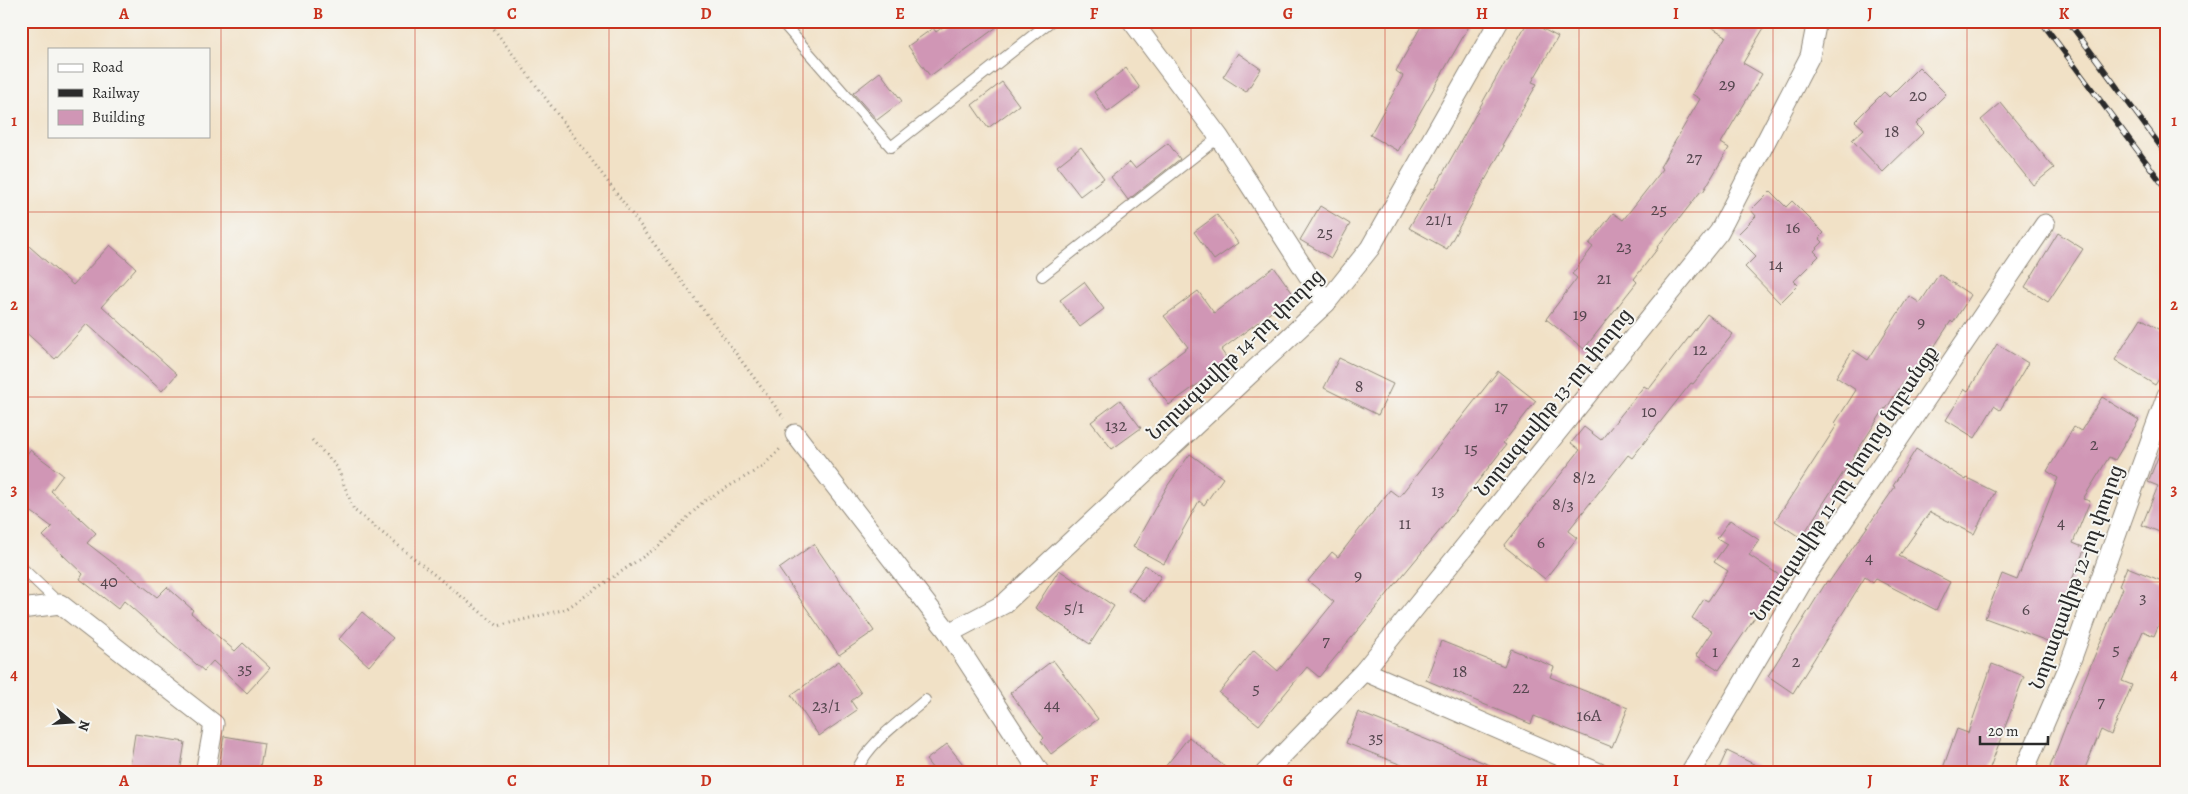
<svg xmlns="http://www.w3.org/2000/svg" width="2188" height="794" font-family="Alegreya,'Noto Serif Armenian',serif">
<rect width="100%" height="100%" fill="#f6f6f2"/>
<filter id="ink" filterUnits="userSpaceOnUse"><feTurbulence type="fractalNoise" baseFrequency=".02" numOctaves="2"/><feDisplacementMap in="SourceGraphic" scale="10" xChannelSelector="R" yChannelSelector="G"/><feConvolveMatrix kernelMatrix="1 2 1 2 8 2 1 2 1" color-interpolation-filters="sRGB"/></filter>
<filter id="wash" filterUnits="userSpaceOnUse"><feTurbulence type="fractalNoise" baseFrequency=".0096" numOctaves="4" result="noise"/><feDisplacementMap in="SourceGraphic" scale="20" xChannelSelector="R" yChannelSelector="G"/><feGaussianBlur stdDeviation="1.12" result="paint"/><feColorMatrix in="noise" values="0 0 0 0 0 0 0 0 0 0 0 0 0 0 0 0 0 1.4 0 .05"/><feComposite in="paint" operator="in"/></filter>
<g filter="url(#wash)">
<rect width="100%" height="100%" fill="#f1e1c6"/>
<g id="blocks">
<g fill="#d096b5">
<path d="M951,21H1005L930,76L908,46L933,28L936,32Z"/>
<path d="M1424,21H1472L1398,151L1370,135L1403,76L1396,71Z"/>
<path d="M1528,21L1558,37L1532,82L1537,84L1502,145L1504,146L1447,249L1409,228L1432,188L1434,189Z"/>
<path d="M1701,21H1768L1743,63L1762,74L1721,143L1729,148L1703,192L1701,191L1657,247L1658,248L1634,279L1637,282L1584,349L1546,319L1577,278L1572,274L1593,247L1589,244L1613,213L1623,220L1663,169L1660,167L1700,99L1692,94L1726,36Z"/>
<path d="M1238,53L1261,69L1246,92L1223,77Z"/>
<path d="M1919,67L1946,94L1916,124L1924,132L1883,172L1852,140L1864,129L1855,121L1884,92L1889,97Z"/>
<path d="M1126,68L1140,88L1108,112L1094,92Z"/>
<path d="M880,72L902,101L877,120L853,93Z"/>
<path d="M1002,82L1019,105L988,128L972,105Z"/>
<path d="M2001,103L2054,168L2033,185L1981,120Z"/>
<path d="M1168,143L1180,159L1128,200L1111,177L1130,162L1135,168Z"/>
<path d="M1081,147L1104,178L1080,196L1057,166Z"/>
<path d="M1770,191L1786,207L1792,201L1824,233L1819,238L1823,242L1814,251L1819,256L1794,281L1798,285L1780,303L1745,267L1756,256L1736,236L1756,216L1751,210Z"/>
<path d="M1320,206L1350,224L1331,258L1300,240Z"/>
<path d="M1217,215L1238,243L1214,260L1194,232Z"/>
<path d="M2058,233L2083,249L2048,302L2025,287Z"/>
<path d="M21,239L73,285L110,245L136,268L102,306L177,374L162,391L87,324L55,359L21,328Z"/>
<path d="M1274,267L1294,295L1221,350L1234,368L1214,383L1209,376L1169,405L1148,377L1188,347L1164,316L1198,291L1214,313Z"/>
<path d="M1939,274L1971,295L1953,323L1951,321L1934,347L1932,346L1908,383L1904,381L1886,409L1885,408L1801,538L1775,521L1837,425L1835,423L1856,390L1836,377L1853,350L1868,360L1909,296L1920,303Z"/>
<path d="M1084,282L1104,309L1080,327L1060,300Z"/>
<path d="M1707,314L1733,334L1693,384L1691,383L1632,458L1628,455L1568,531L1577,538L1545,579L1504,546L1580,450L1571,443L1584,427L1601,440L1644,386L1649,389Z"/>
<path d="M2141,318L2167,334V367L2155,385L2115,360Z"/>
<path d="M1997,344L2028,363L2000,410L1994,406L1975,438L1946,420L1965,389L1968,391Z"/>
<path d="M1339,358L1393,384L1378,415L1324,388Z"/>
<path d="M1498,371L1536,401L1503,443L1506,445L1441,529L1319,677L1307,667L1259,725L1219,693L1254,650L1278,671L1334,602L1308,581L1332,552L1338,557L1390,490L1399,497Z"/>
<path d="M2102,397L2139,420L2115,460L2109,457L2083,499L2090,501L2073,543L2085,548L2064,599L2067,600L2050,642L1985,618L2002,574L2017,580L2058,478L2047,471L2074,427L2081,431Z"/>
<path d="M1120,400L1141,428L1112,449L1091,422Z"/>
<path d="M2167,435V535L2142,525L2158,486L2148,482Z"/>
<path d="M1916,449L1966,480L1967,478L1995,492L1974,534L1930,512L1899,556L1950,582L1936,610L1876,579L1873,583L1865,577L1793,693L1768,676L1827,581L1829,582L1895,487L1893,486Z"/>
<path d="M30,450L63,475L51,491L96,533L87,543L157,597L167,587L193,610L191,613L235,651L243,643L270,668L247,693L213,661L204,671L124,601L118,609L80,579L83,574L43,536L52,527L21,504V462Z"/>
<path d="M1190,454L1223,478L1204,505L1199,501L1164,564L1133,547L1168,485Z"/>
<path d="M1730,520L1759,540L1749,555L1782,577L1719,670L1696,655L1712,631L1692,618L1704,599L1708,601L1728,571L1714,562L1727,544L1717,538Z"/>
<path d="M814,544L874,631L839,655L779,569Z"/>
<path d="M1145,565L1161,576L1145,601L1128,590Z"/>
<path d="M2127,567L2167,583V605L2154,636L2143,631L2122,681L2132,685L2111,735L2101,730L2083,773H2050L2052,768L2050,767L2069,717L2123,588L2119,586Z"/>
<path d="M1059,570L1114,606L1090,644L1035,608Z"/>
<path d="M362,612L393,638L369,666L339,639Z"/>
<path d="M1441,641L1504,666L1511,649L1554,667L1550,677L1628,708L1612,747L1534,716L1531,724L1426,680Z"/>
<path d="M1053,660L1098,719L1051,754L1041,741L1044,738L1010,693Z"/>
<path d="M839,661L861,693L851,701L857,710L819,736L791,695Z"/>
<path d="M1992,664L2024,676L1988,773H1957L1943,768L1957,729L1968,733Z"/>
<path d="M1358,712L1507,772V773H1422L1346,743Z"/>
<path d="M135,734L185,742L180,773H129Z"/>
<path d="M224,736L264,743L259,773L219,767Z"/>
<path d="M1189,737L1232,773H1160Z"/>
<path d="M947,744L970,773H936L926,760Z"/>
<path d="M1727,751L1772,773H1717Z"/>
</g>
</g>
</g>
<g filter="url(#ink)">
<use href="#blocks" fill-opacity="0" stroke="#8e8678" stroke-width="1"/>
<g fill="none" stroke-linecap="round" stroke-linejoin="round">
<g stroke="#8e8678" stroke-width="12">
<g id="service">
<path d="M781,21L891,147L1051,21"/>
<path d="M1042,276L1219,137"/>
<path d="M21,567L60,604"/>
<path d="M856,773C867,743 901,721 925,700"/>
</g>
</g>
<g stroke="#8e8678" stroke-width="21">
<g id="minor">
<path d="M1132,21L1219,137L1326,303"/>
<path d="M795,434L949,633L1040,773"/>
<path d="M21,609L60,604L214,724L205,773"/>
<path d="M949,633L1004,604L1326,303L1370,248L1499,21"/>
<path d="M1364,671L1599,773"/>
<path d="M1265,773L1364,671L1719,232L1810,56L1817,21"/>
<path d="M1690,773L1807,574L2045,224"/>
<path d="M2023,773L2069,666L2167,395"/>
</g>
</g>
<g stroke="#8e8678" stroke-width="3" stroke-dasharray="1 4" stroke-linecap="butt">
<path d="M488,21L784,418"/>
<path d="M312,440L337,467L354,510L498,626L566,609L659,546L704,501L762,467L780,449"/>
</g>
<use href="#service" stroke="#fff" stroke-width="10"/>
<use href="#minor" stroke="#fff" stroke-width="19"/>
<g stroke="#2b2b2b" stroke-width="5.5">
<g id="rail">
<path d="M2041,21L2167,190"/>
<path d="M2068,21L2167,155"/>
</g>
</g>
<use href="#rail" stroke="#f6f6f2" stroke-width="4" stroke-dasharray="11" stroke-linecap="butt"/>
</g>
</g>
<path fill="none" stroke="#c8321e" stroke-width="1" stroke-opacity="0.55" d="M221,21V773M415,21V773M609,21V773M803,21V773M997,21V773M1191,21V773M1385,21V773M1579,21V773M1773,21V773M1967,21V773M21,212H2167M21,397H2167M21,582H2167"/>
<g text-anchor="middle" stroke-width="4" stroke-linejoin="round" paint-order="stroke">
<g font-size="18" fill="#54464e">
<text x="1727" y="90">29</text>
<text x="1918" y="101">20</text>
<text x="1892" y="137">18</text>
<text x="1694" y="163">27</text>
<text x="1659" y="215">25</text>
<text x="1439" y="225">21/1</text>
<text x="1793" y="233">16</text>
<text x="1325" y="238">25</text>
<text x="1624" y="252">23</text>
<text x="1776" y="270">14</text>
<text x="1604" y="284">21</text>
<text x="1580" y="320">19</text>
<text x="1921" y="328">9</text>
<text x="1700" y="355">12</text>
<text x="1359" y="392">8</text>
<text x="1501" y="412">17</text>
<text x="1649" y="417">10</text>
<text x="1116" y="431">132</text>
<text x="2094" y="450">2</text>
<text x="1471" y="454">15</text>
<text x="1584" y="483">8/2</text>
<text x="1438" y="496">13</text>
<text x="1563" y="510">8/3</text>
<text x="2061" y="528">4</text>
<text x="1405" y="529">11</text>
<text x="1541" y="548">6</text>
<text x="1869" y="563">4</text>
<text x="1358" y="581">9</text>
<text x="109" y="587">40</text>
<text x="2143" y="603">3</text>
<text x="1074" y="613">5/1</text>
<text x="2026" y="615">6</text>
<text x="1326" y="646">7</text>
<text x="2116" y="655">5</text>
<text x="1715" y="657">1</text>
<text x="1796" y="667">2</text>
<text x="245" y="674">35</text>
<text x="1460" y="677">18</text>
<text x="1521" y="693">22</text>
<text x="1256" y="694">5</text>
<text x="2101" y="707">7</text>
<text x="1052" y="710">44</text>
<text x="826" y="711">23/1</text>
<text x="1589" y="721">16A</text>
<text x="1376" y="743">35</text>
</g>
<g font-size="20" fill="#2b2b2b" stroke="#f6f6f2">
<text transform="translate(1235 354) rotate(-44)" y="7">Նորագավիթ 14-րդ փողոց</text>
<text transform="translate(1553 402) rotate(-51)" y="7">Նորագավիթ 13-րդ փողոց</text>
<text transform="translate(1844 483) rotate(-57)" y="7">Նորագավիթ 11-րդ փողոց նրբանցք</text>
<text transform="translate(2076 577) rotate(-70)" y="7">Նորագավիթ 12-րդ փողոց</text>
</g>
</g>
<rect width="2188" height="794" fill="none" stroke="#f6f6f2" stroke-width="55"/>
<rect x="48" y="48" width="162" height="90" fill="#f6f6f2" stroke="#a5a5a2"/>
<rect x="58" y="64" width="25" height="8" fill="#ffffff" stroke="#a5a5a2"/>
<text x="92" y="72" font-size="15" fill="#2b2b2b">Road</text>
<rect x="58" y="89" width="25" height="8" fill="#2b2b2b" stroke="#a5a5a2"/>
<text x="92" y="98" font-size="15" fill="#2b2b2b">Railway</text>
<rect x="58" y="110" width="25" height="15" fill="#d096b5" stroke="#a5a5a2"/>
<text x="92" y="122" font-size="15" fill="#2b2b2b">Building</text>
<g transform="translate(72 722) rotate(107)" stroke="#f6f6f2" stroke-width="4" paint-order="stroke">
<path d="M0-4L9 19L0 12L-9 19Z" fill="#2b2b2b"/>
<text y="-8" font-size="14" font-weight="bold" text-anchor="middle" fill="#2b2b2b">N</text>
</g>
<path d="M1980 736v8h68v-8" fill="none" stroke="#2b2b2b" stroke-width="2.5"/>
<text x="1988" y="736" font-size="15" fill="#2b2b2b" stroke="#f6f6f2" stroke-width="4" paint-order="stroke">20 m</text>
<rect x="28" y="28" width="2132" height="738" fill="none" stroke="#c8321e" stroke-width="2"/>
<g font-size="16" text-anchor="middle" font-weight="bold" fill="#c8321e">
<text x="124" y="19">A</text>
<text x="318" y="19">B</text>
<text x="512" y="19">C</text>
<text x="706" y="19">D</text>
<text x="900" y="19">E</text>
<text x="1094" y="19">F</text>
<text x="1288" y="19">G</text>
<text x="1482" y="19">H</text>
<text x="1676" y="19">I</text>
<text x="1870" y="19">J</text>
<text x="2064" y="19">K</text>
<text x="14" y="126">1</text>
<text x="2174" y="126">1</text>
<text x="14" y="310">2</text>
<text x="2174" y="310">2</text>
<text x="14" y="495">3</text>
<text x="2174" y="495">3</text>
<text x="14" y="680">4</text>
<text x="2174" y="680">4</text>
<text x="124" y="786">A</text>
<text x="318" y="786">B</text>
<text x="512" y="786">C</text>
<text x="706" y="786">D</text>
<text x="900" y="786">E</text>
<text x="1094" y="786">F</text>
<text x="1288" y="786">G</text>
<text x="1482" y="786">H</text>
<text x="1676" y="786">I</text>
<text x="1870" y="786">J</text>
<text x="2064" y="786">K</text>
</g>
</svg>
